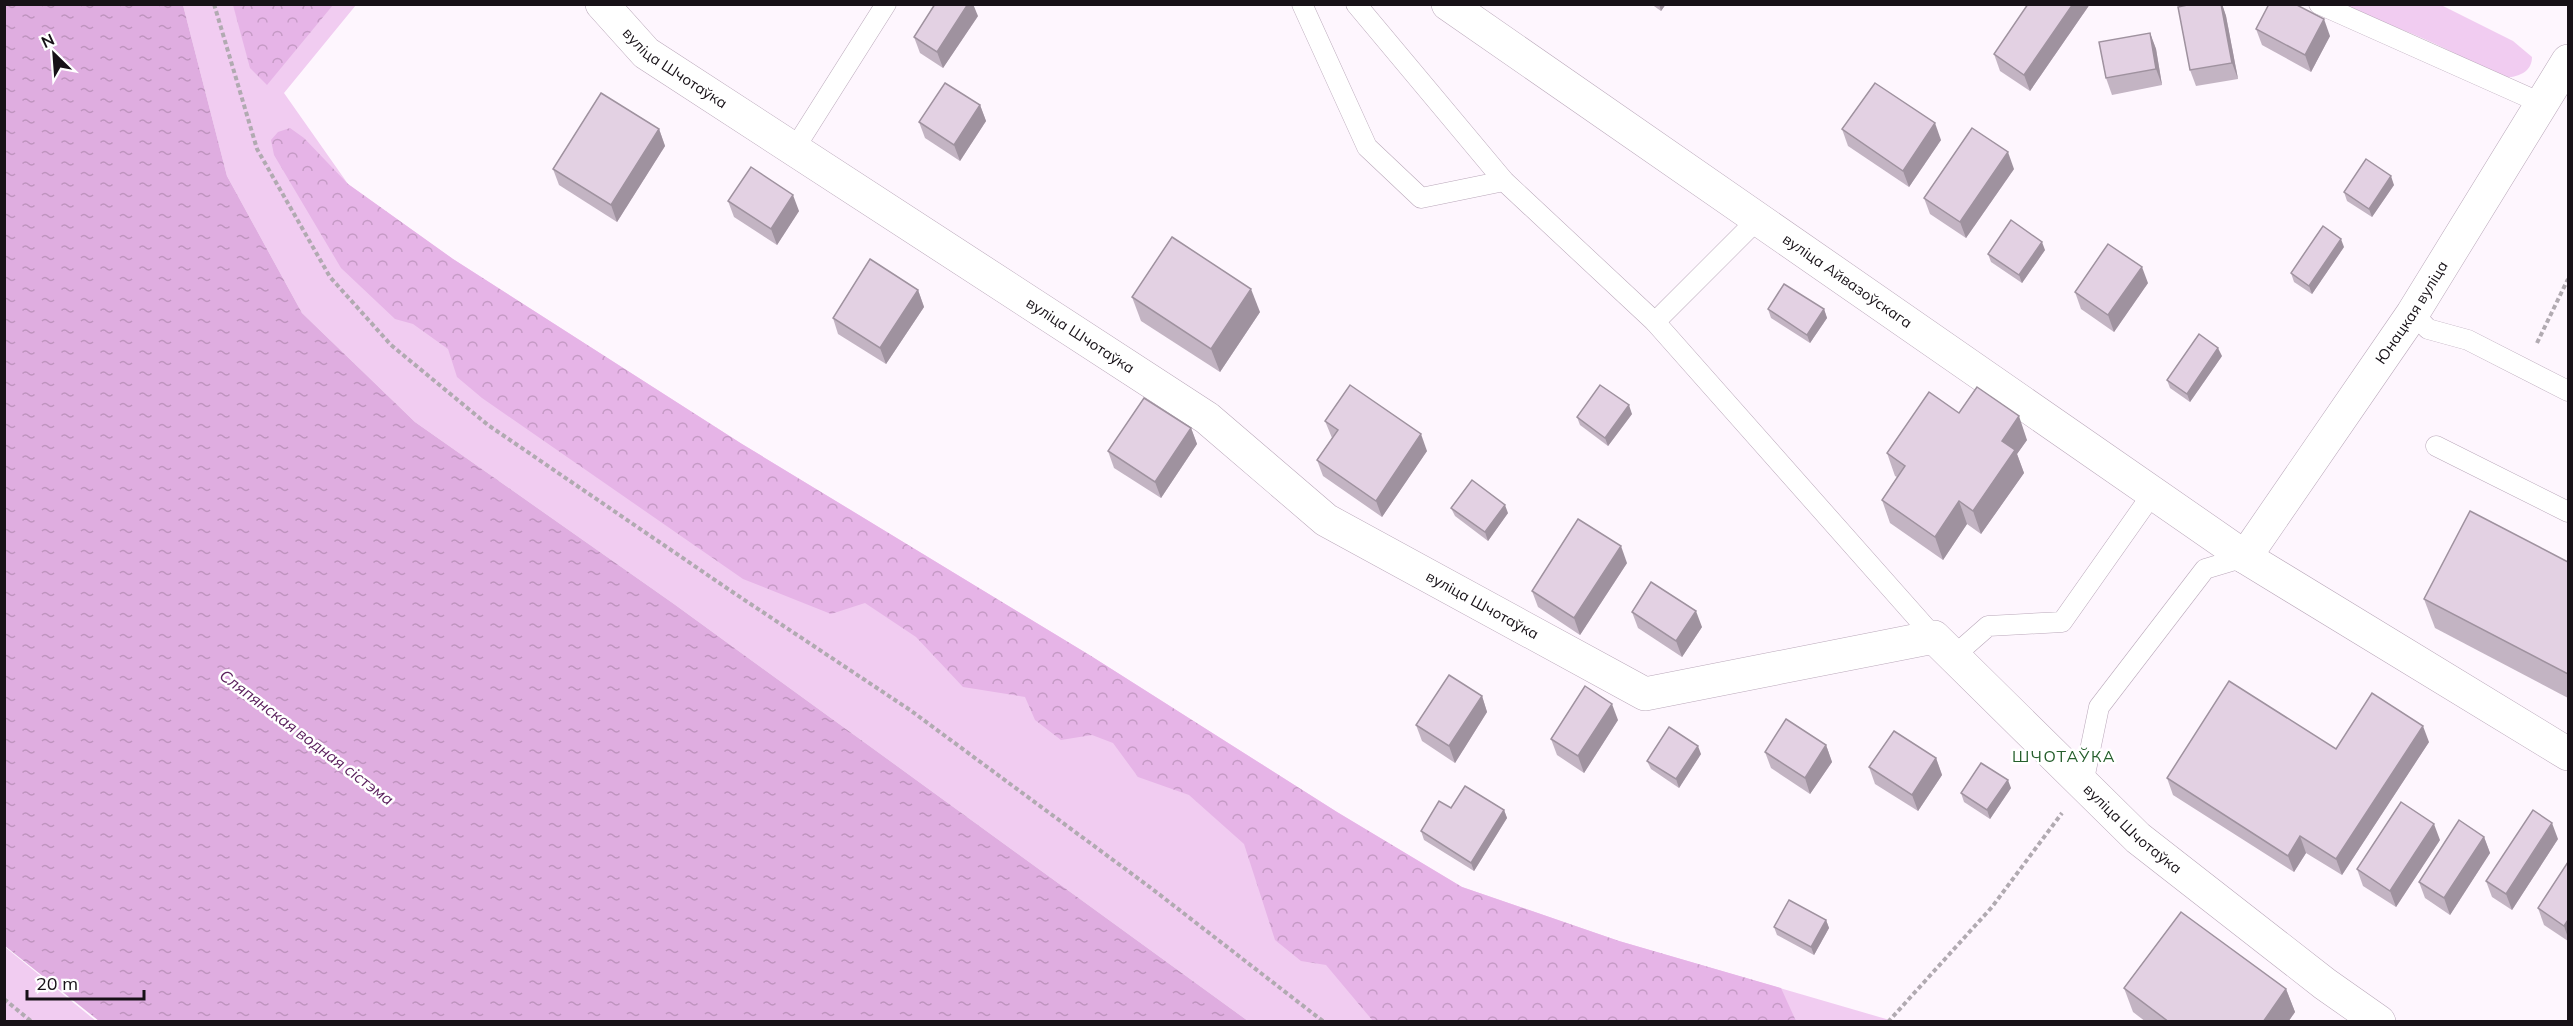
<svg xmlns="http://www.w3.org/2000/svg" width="2573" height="1026" font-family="Mulish,sans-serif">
<defs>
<pattern id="forest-crowns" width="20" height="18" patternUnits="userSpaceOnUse" patternTransform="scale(1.5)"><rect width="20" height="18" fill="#e6b4e7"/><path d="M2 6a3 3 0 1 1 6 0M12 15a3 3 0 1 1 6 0" fill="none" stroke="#c59ac5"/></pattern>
<pattern id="water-ripples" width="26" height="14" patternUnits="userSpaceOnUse" patternTransform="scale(1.5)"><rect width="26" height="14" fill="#dfade0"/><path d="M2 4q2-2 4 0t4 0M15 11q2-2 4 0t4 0" fill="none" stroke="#bf94bf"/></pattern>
</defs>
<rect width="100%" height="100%" fill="#fef6fe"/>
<g fill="#f1ccf1">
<path d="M183,5H356L284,93L348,184L453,259L742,444L1091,656L1337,812L1462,887L1619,941L1893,1021H1248L674,604L415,422L302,313L227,176Z"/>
<path d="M2340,5H2441L2513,41L2532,57C2532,75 2512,79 2497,77C2482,75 2466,59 2452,52C2417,34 2377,20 2340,5Z"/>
<path d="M4,947H5L96,1021H5Z"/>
</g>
<g fill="url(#forest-crowns)">
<path d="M233,5V4L333,5L267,85L250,68Z"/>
<path d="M290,128L304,138L348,184L453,259L742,444L1091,656L1337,812L1462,887L1619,941L1781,988L1796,1021H1373L1326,965L1301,961L1275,940L1244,844L1189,795L1138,777L1113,743L1092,735L1061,740L1035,720L1025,697L963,687L916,637L865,603L831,614L743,579L482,398L457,377L448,349L413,324L395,319L341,268L274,155L271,140L278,132Z"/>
</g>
<path fill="url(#water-ripples)" d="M4,5H183L227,176L302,313L415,422L674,604L1248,1021H99L5,946Z"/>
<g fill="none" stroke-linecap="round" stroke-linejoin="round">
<g stroke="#baa8ba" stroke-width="21">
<g id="lane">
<path d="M1302,4L1367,147L1421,198L1504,181"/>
<path d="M1356,4L1504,181L1655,322L1934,637"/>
<path d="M2319,4L2541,103"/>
<path d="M793,151L886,4"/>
<path d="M2413,313L2428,329L2468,340L2568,391"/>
<path d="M1655,322L1757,220"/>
<path d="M2436,446L2568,512"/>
<path d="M1955,655L1988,626L2062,622L2153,493"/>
<path d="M2083,784L2099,707L2205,569L2245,557"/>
</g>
</g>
<g stroke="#baa8ba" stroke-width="34">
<g id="street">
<path id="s1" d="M602,4L646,53L1207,418L1326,520L1645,694L1934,637L2138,838L2325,984L2379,1022"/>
<path id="s2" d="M1448,4L2245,557L2568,754"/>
<path id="s3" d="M2245,557L2413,313L2568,61"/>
</g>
</g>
<g stroke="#b1aab1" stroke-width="4" stroke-dasharray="4.5 3" stroke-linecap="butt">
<path d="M214,4L257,149L330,277L391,345L488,425L734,593L910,710L1151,888L1324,1022"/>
<path d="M2537,343L2568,279"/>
<path d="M4,999L32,1022"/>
<path d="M1888,1022L1992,907L2062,813"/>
</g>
<use href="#lane" stroke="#fff" stroke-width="20"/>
<use href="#street" stroke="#fff" stroke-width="33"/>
</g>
<g fill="#c3b4c3">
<path d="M1651,4H1666L1661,11Z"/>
<path d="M2028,4H2090L2030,91L2000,71L1994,54Z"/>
<path d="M2192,4H2222L2226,16L2238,79L2196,86L2190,70Z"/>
<path d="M978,16L943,68L920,53L914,37Z"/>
<path d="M2256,29L2330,36L2311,72L2262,45Z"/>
<path d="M2150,33L2156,49L2162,85L2112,95L2106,78Z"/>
<path d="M980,105L986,121L960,161L925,138L919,122Z"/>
<path d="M659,129L665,146L617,222L559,185L553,169Z"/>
<path d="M1842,129L1941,140L1909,187L1848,146Z"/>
<path d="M2014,169L1966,238L1930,214L1924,198Z"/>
<path d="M2394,185L2372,217L2347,201L2344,192Z"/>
<path d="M728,201L799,211L777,245L734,217Z"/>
<path d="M2344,247L2312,294L2294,282L2291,273Z"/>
<path d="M2045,250L2022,283L1991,262L1988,254Z"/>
<path d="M2148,283L2114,332L2081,309L2075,292Z"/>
<path d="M918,290L924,307L886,364L838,334L833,318Z"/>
<path d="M1132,297L1260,312L1220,372L1141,321Z"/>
<path d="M1768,309H1824L1827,318L1810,343L1771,318Z"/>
<path d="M2222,356L2190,402L2170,388L2167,380Z"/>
<path d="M1959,413L2027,440L2017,454L2024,473L1981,534L1967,524L1943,560L1890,523L1882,500L1897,477L1895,476L1887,453Z"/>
<path d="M1632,414L1608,446L1580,425L1577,417Z"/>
<path d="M1325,421L1427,451L1382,517L1323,476L1317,460L1332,438Z"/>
<path d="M1191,428L1197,444L1161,498L1114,468L1108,451Z"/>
<path d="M1451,508L1508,513L1488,541L1455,516Z"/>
<path d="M2568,562V698L2435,628L2424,599Z"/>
<path d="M1627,563L1580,635L1538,607L1532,591Z"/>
<path d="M1632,612L1702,627L1682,657L1638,628Z"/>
<path d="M1482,696L1487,712L1455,763L1422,741L1416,725Z"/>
<path d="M1618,720L1584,773L1557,755L1551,739Z"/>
<path d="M2429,742L2342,875L2306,853L2294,872L2173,795L2167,778L2336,749Z"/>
<path d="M1826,745L1832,762L1810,794L1771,768L1765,752Z"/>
<path d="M1701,754L1679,788L1651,769L1647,761Z"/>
<path d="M1936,758L1942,775L1918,811L1875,784L1869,767Z"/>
<path d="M2011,788L1990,819L1964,802L1961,793Z"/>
<path d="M1451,808L1504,810L1507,818L1474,871L1424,840L1421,831Z"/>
<path d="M2484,837L2490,853L2450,915L2425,898L2419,882Z"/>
<path d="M2558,839L2512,910L2492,897L2486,881Z"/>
<path d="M2440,840L2396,907L2363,886L2357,869Z"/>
<path d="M2568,862V941L2544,925L2538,908Z"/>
<path d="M1826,920L1829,928L1814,955L1777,935L1774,927Z"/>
<path d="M2124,988L2286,989L2295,1012L2288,1022H2146L2133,1012Z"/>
</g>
<g fill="#9f929f">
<path d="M968,4H973L978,16L943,68L937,52Z"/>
<path d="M1659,4H1666L1661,11Z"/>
<path d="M2073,4H2090L2030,91L2024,75Z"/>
<path d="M2221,4H2222L2226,16L2238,79L2232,63Z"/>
<path d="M2324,19L2330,36L2311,72L2305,55Z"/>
<path d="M2150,33L2156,49L2162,85L2156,69Z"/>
<path d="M980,105L986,121L960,161L954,145Z"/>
<path d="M1935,123L1941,140L1909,187L1903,171Z"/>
<path d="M659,129L665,146L617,222L611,205Z"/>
<path d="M2008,152L2014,169L1966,238L1960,222Z"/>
<path d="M2391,176L2394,185L2372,217L2369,209Z"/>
<path d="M793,195L799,211L777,245L771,229Z"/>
<path d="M2341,239L2344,247L2312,294L2309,286Z"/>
<path d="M2042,242L2045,250L2022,283L2019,275Z"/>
<path d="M2142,267L2148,283L2114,332L2108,315Z"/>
<path d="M1251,289L1260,312L1220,372L1211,349Z"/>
<path d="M918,290L924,307L886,364L880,348Z"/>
<path d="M1824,309L1827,318L1810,343L1807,335Z"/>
<path d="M2218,348L2222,356L2190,402L2187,394Z"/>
<path d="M1629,405L1632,414L1608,446L1605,438Z"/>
<path d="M2019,416L2027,440L2017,454L2024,473L1981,534L1973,511L2002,441Z"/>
<path d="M1191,428L1197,444L1161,498L1155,482Z"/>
<path d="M1421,434L1427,451L1382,517L1376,501Z"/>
<path d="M1959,501L1967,524L1943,560L1935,537Z"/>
<path d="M1505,505L1508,513L1488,541L1485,532Z"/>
<path d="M1621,546L1627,563L1580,635L1574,618Z"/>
<path d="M1696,611L1702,627L1682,657L1676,641Z"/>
<path d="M1482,696L1487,712L1455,763L1449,746Z"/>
<path d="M1612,704L1618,720L1584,773L1578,756Z"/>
<path d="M2423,726L2429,742L2342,875L2336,859Z"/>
<path d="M1826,745L1832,762L1810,794L1805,778Z"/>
<path d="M1698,746L1701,754L1679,788L1676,779Z"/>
<path d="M1936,758L1942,775L1918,811L1912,795Z"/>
<path d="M2008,780L2011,788L1990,819L1987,810Z"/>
<path d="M1504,810L1507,818L1474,871L1471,863Z"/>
<path d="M2552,823L2558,839L2512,910L2506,894Z"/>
<path d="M2434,824L2440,840L2396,907L2390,891Z"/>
<path d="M2300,836L2306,853L2294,872L2288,856Z"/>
<path d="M2484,837L2490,853L2450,915L2444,898Z"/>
<path d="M1826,920L1829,928L1814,955L1811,947Z"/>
<path d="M2568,920V938L2564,926Z"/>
<path d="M2286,989L2295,1012L2288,1022H2263Z"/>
</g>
<g fill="#e3d1e3" stroke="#9f929f" stroke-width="1.5">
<path d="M935,4H968L937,52L914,37Z"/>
<path d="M2028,4H2073L2024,75L1994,54Z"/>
<path d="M2192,4H2221L2232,63L2190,70L2178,7Z"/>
<path d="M2269,4H2295L2324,19L2305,55L2256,29Z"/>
<path d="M2150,33L2156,69L2106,78L2099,42Z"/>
<path d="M945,83L980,105L954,145L919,122Z"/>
<path d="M1875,83L1935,123L1903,171L1842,129Z"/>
<path d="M601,93L659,129L611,205L553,169Z"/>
<path d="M1972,128L2008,152L1960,222L1924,198Z"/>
<path d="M2366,159L2391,176L2369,209L2344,192Z"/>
<path d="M751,167L793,195L771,229L728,201Z"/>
<path d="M2011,220L2042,242L2019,275L1988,254Z"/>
<path d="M2323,226L2341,239L2309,286L2291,273Z"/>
<path d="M1172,237L1251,289L1211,349L1132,297Z"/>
<path d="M2108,244L2142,267L2108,315L2075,292Z"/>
<path d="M870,259L918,290L880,348L833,318Z"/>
<path d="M1784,284L1824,309L1807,335L1768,309Z"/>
<path d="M2199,334L2218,348L2187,394L2167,380Z"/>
<path d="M1350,385L1421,434L1376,501L1317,460L1338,430L1325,421Z"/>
<path d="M1600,385L1629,405L1605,438L1577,417Z"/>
<path d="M1977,387L2019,416L2002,441L2015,450L1973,511L1959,501L1935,537L1882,500L1905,466L1887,453L1929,392L1959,413Z"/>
<path d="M1144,398L1191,428L1155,482L1108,451Z"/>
<path d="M1472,480L1505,505L1485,532L1451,508Z"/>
<path d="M2470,511L2568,562V674L2424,599Z"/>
<path d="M1578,519L1621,546L1574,618L1532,591Z"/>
<path d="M1651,582L1696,611L1676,641L1632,612Z"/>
<path d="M1449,675L1482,696L1449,746L1416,725Z"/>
<path d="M2229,681L2336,749L2372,693L2423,726L2336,859L2300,836L2288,856L2167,778Z"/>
<path d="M1585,686L1612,704L1578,756L1551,739Z"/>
<path d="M1786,719L1826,745L1805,778L1765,752Z"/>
<path d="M1669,727L1698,746L1676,779L1647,761Z"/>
<path d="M1894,731L1936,758L1912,795L1869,767Z"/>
<path d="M1981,763L2008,780L1987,810L1961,793Z"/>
<path d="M1465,786L1504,810L1471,863L1421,831L1439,801L1451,808Z"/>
<path d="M2401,802L2434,824L2390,891L2357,869Z"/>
<path d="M2533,810L2552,823L2506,894L2486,881Z"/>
<path d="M2459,820L2484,837L2444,898L2419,882Z"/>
<path d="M2568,862V920L2564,926L2538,908Z"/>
<path d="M1789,900L1826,920L1811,947L1774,927Z"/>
<path d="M2181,912L2286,989L2263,1022H2169L2124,988Z"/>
</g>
<g text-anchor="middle" stroke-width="5" stroke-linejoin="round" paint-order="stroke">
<g font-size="15" fill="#171117" stroke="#fff">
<text dy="5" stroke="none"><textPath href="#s1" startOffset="98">вуліца Шчотаўка</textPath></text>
<text dy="5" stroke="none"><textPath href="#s2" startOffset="486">вуліца Айвазоўскага</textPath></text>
<text dy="5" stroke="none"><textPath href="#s3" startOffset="296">Юнацкая вуліца</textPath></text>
<text dy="5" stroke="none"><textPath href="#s1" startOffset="584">вуліца Шчотаўка</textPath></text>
<text dy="5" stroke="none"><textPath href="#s1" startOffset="1070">вуліца Шчотаўка</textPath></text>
<text dy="5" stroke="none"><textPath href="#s1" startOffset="1826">вуліца Шчотаўка</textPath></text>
</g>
<g font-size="16" font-style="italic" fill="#5b205d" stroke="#fff">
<text transform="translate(307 737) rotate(37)" y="6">Сляпянская водная сістэма</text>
</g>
<g font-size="16" letter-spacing="1.5" fill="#265f2d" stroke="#fff">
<text x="2064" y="762">ШЧОТАЎКА</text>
</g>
</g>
<rect width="2573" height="1026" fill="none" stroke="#171117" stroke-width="12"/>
<g transform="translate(54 54) rotate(335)" stroke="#ffffff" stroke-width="4.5" paint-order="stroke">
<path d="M0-4.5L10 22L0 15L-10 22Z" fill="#171117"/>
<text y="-9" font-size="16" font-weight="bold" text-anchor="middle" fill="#171117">N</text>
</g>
<path d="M27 990v9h117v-9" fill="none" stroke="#171117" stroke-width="3"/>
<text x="36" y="990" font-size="18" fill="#171117" stroke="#ffffff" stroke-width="4.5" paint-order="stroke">20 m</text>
</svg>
